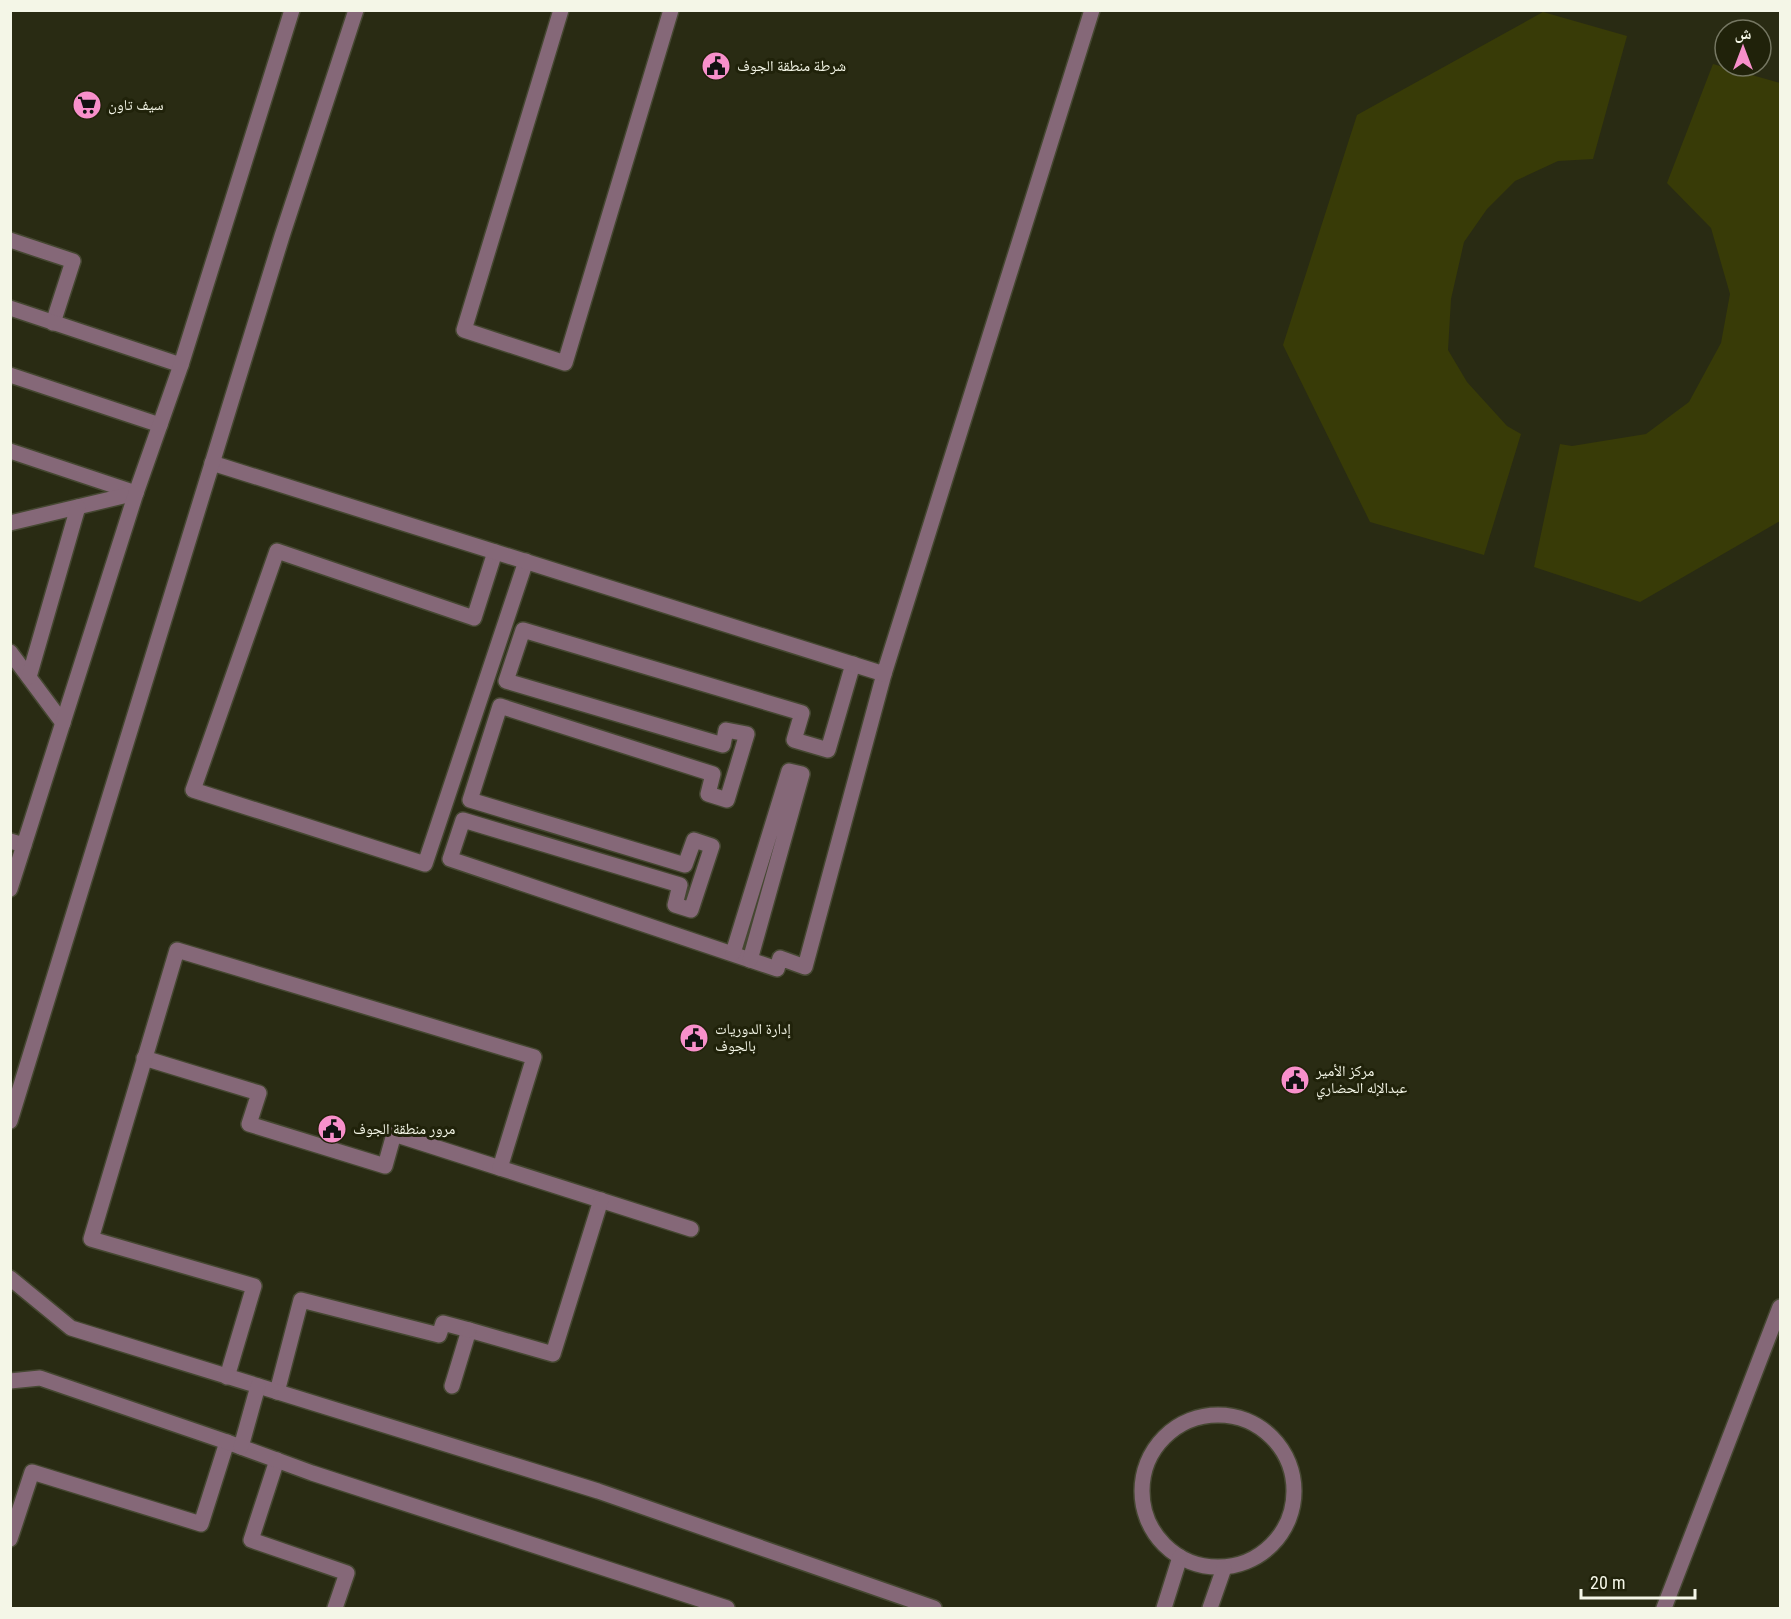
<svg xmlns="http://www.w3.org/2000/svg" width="1791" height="1619" font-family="'Roboto Condensed','Noto Naskh Arabic',sans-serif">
<rect width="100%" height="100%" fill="#292b13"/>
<g fill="#383b07">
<path d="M1543,12L1627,36L1593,159L1558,161L1515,181L1487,209L1464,242L1451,299L1448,350L1467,382L1507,426L1521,434L1484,555L1370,522L1283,345L1357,115Z"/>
<path d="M1713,64L1780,83V521L1640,602L1534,567L1560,444L1572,446L1646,434L1689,402L1721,343L1730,294L1711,228L1667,183Z"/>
</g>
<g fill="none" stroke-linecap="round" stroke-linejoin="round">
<g stroke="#454731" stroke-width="18">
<g id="service">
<path d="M561,10L464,330L565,363L671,10"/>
<path d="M10,240L73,261L53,323"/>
<path d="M10,308L181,365"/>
<path d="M10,375L160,425"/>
<path d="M10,451L136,493"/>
<path d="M10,523L136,493"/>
<path d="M495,552L474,618L277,551L193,790L425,864L526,561"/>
<path d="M10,652L63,723"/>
<path d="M853,664L828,750L794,740L802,713L523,630L506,681L723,745L726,730L747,734L727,800L708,794L713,774L500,706L470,800L685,865L694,840L712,846L691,910L675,905L680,885L463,820L450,859L777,969L780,958L805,967L884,674"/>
<path d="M29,677L78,507"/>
<path d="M733,953L789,771L802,774L750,960"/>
<path d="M144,1058L259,1093L249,1124L385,1166L394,1134L500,1168"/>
<path d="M227,1377L254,1286L91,1239L177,950L534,1057L500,1168L691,1229"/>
<path d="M452,1386L469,1330L553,1354L601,1200"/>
<path d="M277,1392L301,1300L439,1335L443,1323L469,1330"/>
<circle cx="1218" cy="1491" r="76"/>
<path d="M277,1460L251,1540L347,1573L335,1608"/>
<path d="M10,1539L32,1472L201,1524L227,1442"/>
<path d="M1164,1608L1180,1557"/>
<path d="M1210,1608L1224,1568"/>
</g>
</g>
<g stroke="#454731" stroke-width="18">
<g id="minor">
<path d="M212,463L884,674L1092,10"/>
<path d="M10,841L24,845"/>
<path d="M10,1278L71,1328L598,1491L934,1608"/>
<path d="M10,1381L40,1378L227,1442L312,1473L727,1608"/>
<path d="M241,1447L258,1386"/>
<path d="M1664,1608L1780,1307"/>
</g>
</g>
<g stroke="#454731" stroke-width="18">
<g id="tertiary">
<path d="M10,889L136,493L181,365L292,10"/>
<path d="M10,1121L282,236L356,10"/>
</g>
</g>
<use href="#service" stroke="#856878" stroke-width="15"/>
<use href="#minor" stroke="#856878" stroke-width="15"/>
<use href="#tertiary" stroke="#856878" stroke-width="15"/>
</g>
<defs>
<g id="civic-disc" transform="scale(1.5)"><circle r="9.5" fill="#f890cb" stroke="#20220a"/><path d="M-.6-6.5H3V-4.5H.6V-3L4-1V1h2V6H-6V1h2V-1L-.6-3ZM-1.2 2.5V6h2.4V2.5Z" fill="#111"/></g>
<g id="supermarket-disc" transform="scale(1.5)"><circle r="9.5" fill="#f890cb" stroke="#20220a"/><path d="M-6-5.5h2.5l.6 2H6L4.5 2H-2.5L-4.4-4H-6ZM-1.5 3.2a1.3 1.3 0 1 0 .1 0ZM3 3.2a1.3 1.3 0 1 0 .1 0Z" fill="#111"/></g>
</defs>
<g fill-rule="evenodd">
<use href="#civic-disc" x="716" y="66"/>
<use href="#supermarket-disc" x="87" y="105"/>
<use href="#civic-disc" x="694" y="1038"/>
<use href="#civic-disc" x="1295" y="1080"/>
<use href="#civic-disc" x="332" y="1129"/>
</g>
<g text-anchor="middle" stroke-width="6" stroke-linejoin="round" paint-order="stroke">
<g font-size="15" fill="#f4f6e7" stroke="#20220a" text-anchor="start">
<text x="737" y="71">شرطة منطقة الجوف</text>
<text x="108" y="110">سيف تاون</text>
<text x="715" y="1034">إدارة الدوريات<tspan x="715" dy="17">بالجوف</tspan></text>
<text x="1316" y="1076">مركز الأمير<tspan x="1316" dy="17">عبدالإله الحضاري</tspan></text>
<text x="353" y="1134">مرور منطقة الجوف</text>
</g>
</g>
<rect width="1791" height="1619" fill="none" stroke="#f4f6e7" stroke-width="24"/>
<g transform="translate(1743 48)"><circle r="28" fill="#20220a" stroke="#757762" stroke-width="1.5"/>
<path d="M0-4.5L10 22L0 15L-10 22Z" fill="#f890cb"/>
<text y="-9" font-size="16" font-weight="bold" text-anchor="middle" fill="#f4f6e7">ش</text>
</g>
<path d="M1581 1589v9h114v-9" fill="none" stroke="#f4f6e7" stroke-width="3"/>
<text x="1590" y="1589" font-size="18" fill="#f4f6e7" stroke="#20220a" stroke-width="4.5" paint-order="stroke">20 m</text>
</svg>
